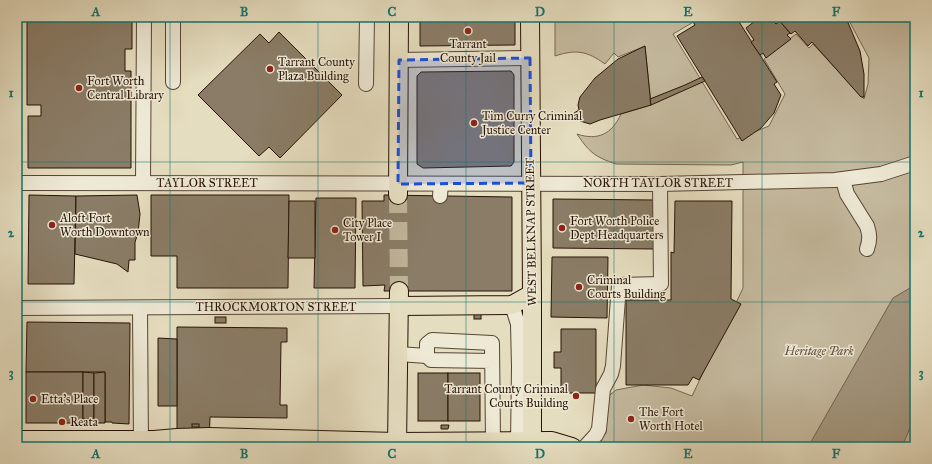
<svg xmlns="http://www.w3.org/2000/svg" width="932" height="464" font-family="'IM FELL Great Primer',serif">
<rect width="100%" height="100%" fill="#e5ddbf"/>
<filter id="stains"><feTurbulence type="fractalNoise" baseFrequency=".005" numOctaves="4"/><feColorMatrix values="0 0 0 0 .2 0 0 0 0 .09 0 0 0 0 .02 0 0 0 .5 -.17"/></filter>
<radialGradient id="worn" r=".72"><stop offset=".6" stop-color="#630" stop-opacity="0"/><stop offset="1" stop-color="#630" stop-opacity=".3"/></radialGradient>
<path fill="#c5ba9f" stroke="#766652" d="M555,17H702L673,34L737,139L769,126L785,94L764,59L796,34L809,48L813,44L864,99L868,84L869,58L847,17H915V447H594L606,433V398L616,390L643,385L671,388L692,396L743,288V162L731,165L616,164C595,157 589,152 577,134C598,141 612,134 621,114L651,105L645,46L618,57L614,53L605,64C587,51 576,49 555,56Z"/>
<path fill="#a49880" stroke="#72624f" d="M915,285V416L902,447H808L893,298Z"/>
<g fill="#8a7c66" stroke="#271205">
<path d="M27,17H132V49H125V71H131V168H28V116H41V105H27Z"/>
<path d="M420,17H515V45L420,46Z"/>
<path d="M701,17H736L777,82L774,84L781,95L774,113L761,128L742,141L677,36L695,25L693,22Z"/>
<path d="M760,17H769L776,24L780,21L790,33L787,35L791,39L766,58L763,53L760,55L751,42L754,40L746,28Z"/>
<path d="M776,17H840L842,20L846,18L860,51L864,74V97H861L812,42L808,46L795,31L791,34Z"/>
<path d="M279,32L342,95L280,158L269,147L259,156L198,95L260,34L269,43Z"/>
<path d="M645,46L651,105L600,120L590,124L580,121L574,113L579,110L578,105L580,97L595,78L618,59Z"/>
<path d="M511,71L514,75V162L511,166L423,168L417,164V76L421,72Z"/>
<path d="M702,77L705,81L651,105L650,99L685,85Z"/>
<path d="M29,195L76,196L74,284H28Z"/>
<path d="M137,195L140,214L138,233L135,242V260H129L128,272L117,264L75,254L76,196Z"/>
<path d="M151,195H289L288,288H177V256H151Z"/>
<path d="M384,195L512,197V291H384L385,285L363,286L362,201H384Z"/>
<path d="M316,198H356L355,288H314Z"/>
<path d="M553,199L655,200V249L553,248Z"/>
<path d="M289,201H315V258H288Z"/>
<path d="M675,201H732L731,299L741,304L699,380L693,377L688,385H626V300H671V252L674,253Z"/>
<path d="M552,257H608L607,318L551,317Z"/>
<rect x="474" y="314" width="7" height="5"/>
<rect x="215" y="317" width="11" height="6"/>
<path d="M27,322L130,323L129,424L112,423V422H105V372H26Z"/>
<path d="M177,327L287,328V342H281L280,405H287V418L210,417L209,447H177Z"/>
<path d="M561,329H596V393H561V368H554V352H561Z"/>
<path d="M158,338L177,339V406H158Z"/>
<rect x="26" y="372" width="57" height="51"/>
<path d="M83,372L94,373V419H83Z"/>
<path d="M105,372V423H94V373Z"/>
<rect x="418" y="373" width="30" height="48"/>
<rect x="448" y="373" width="32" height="48"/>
<rect x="192" y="424" width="7" height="3"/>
<path d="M441,425H449L448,429H441Z"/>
</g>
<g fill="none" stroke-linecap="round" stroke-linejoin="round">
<path stroke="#bfb49a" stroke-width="18" stroke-dasharray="18 9" stroke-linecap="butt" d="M398,195L399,291"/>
<g stroke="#564534" stroke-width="16">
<g id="minor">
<path d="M399,60L530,58"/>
<path d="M173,82V17"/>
<path d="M366,84L367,17"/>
<path d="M843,180L847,194L867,226C870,235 870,240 867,249"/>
<path d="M17,183L660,184L835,180L881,174L915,163"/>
<path d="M143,183L144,17"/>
<path d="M440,196L441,184"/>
<path d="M512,305L518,324L519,367L518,442"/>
<path d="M17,308L399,306"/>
<path d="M140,308L141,447"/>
<path d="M398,354L427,356"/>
<path d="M492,361L431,360L427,356V344L432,340L492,343L493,442"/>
<path d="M585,447L596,435L599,429L603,389L611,374L613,366L619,285L661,284L660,184"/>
</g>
</g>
<g stroke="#271205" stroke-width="20">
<g id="major">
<path d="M530,17L532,294V447"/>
<path d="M398,195L399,17"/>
<path d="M399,306L512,305L532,294"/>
<path d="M17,440H154L177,438L209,437L396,442L552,441L572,447"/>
<path d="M397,447L399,291"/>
</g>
</g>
<use href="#minor" stroke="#eee9d5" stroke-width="14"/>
<use href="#major" stroke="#e5ddbf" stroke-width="18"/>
</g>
<path fill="#1d4ed8" fill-opacity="0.2" stroke="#1d4ed8" stroke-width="3" stroke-dasharray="8 5" stroke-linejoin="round" d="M530,58L531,183L398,184L399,60Z"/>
<path fill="none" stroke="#0f766e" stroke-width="1" stroke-opacity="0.55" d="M170,17V447M318,17V447M466,17V447M614,17V447M762,17V447M17,162H915M17,302H915"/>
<g fill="#8f2418" stroke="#eee9d5" stroke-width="1.5">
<circle cx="468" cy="31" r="4"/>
<circle cx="270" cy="69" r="4"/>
<circle cx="79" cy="88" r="4"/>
<circle cx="474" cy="123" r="4"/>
<circle cx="52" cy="225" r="4"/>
<circle cx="562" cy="228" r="4"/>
<circle cx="335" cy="230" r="4"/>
<circle cx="579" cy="287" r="4"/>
<circle cx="576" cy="396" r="4"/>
<circle cx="33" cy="399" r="4"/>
<circle cx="631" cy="419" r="4"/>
<circle cx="62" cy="422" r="4"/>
</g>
<g text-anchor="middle" stroke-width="3" stroke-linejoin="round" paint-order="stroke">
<g font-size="12" fill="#271205" stroke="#eee9d5" text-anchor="start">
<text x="468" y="48" text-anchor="middle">Tarrant<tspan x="468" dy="14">County Jail</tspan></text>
<text x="278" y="66">Tarrant County<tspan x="278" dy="14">Plaza Building</tspan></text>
<text x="87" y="85">Fort Worth<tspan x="87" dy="14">Central Library</tspan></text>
<text x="482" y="120">Tim Curry Criminal<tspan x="482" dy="14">Justice Center</tspan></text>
<text x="60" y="222">Aloft Fort<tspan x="60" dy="14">Worth Downtown</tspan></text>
<text x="570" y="225">Fort Worth Police<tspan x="570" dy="14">Dept Headquarters</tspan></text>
<text x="343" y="227">City Place<tspan x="343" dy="14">Tower I</tspan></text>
<text x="587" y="284">Criminal<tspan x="587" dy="14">Courts Building</tspan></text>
<text x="568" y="393" text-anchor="end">Tarrant County Criminal<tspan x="568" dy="14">Courts Building</tspan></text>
<text x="41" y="403">Etta's Place</text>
<text x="639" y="416">The Fort<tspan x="639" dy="14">Worth Hotel</tspan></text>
<text x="70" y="426">Reata</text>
</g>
<g font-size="12" fill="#271205" stroke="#eee9d5">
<text x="207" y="187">TAYLOR STREET</text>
<text x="658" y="187">NORTH TAYLOR STREET</text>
<text transform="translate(531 232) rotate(-91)" y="4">WEST BELKNAP STREET</text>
<text x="276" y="311">THROCKMORTON STREET</text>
</g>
<g font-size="12" font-style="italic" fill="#5e4d3b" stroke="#eee9d5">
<text x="819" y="355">Heritage Park</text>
</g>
</g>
<rect width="932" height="464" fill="none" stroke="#e5ddbf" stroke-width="44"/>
<rect x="22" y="22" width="888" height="420" fill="none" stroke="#0f766e" stroke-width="1.5"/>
<g font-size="13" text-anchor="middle" font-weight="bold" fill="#0f766e">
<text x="96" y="16">A</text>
<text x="244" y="16">B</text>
<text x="392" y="16">C</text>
<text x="540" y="16">D</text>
<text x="688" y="16">E</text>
<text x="836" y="16">F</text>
<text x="11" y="97">1</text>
<text x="921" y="97">1</text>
<text x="11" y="237">2</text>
<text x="921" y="237">2</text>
<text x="11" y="377">3</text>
<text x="921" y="377">3</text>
<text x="96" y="458">A</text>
<text x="244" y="458">B</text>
<text x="392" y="458">C</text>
<text x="540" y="458">D</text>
<text x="688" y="458">E</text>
<text x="836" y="458">F</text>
</g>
<rect width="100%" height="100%" filter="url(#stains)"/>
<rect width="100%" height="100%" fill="url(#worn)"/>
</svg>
